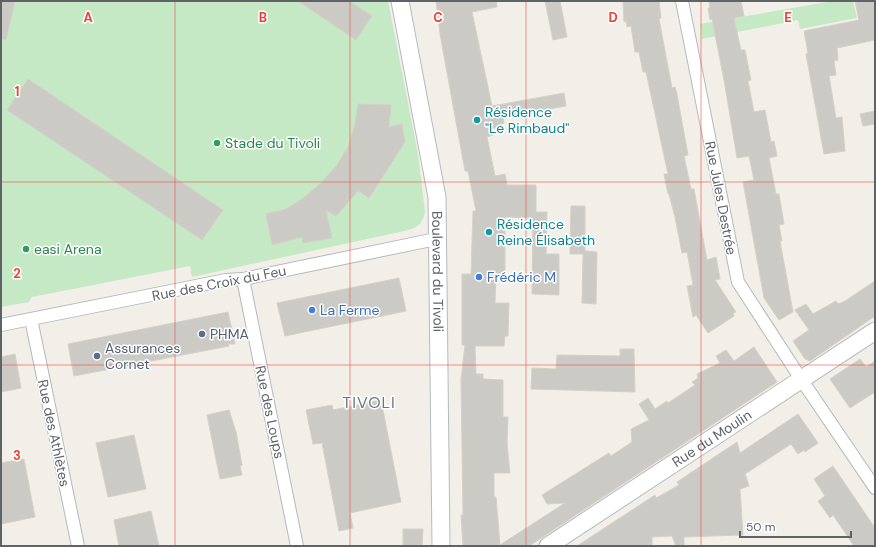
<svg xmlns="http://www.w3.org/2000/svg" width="876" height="547" font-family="'DM Sans',sans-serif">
<rect width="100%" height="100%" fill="#f1efe8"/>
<g fill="#c5e8c5">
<path d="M1,1H388L418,154L425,212C422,225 417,228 404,231L192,277L190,266L32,297L29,302L1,307Z"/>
<path d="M833,1H853L857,18L800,29L798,20L702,39L700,24Z"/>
</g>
<g fill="#cccac5" stroke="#d6d1c6">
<path d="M1,1H15L6,40L1,39Z"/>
<path d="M298,1H349L372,16L356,40Z"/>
<path d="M436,1H496L497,7L472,12L492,106L564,93L566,106L503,117L504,123L501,124V126L492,129L493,135L487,137L495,176L505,174L507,185H536V212H547L546,254H559V295L532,294L533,218L505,217V277H496L495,303H509L508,336H505L504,346H475L476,374H483V379L503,380V417H508L507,443L510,473H494V497H496L500,545L565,503L547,504L542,495L609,453L611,456L632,442L631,429L649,420L639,404L648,398L655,409L667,401L668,403L695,385L692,382L698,378L697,374L720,363L716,356L726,350L734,361L754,347L777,382L529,546H463L461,515H463L461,379L465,345H462V274H471L473,211H476L468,171H465L440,34Z"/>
<path d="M545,1H560L567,37L553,40Z"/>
<path d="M623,1H659L661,18L659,19L672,88L675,87L677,94L688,155L684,156L691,189H694L707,260L716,257L720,279L715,280L736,312L733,313L734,316L708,333L696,315L693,317L687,286L693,285L687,252L682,253L675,217L669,194H668L664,174H668L646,72H643L639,52H635L631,26L627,27L626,21L624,22Z"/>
<path d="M709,1H741L744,16L734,18L741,50H745L751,80L748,81L754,112L765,110L771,142L774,141L777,156L769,158L776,194H779L784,224L779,225L782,241H780L793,312L779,320L764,298L743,182L754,180L749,156L737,158L724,80L712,19L710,20L708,8H710Z"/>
<path d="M855,1H874L875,40L837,48L838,60L834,61L836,75L829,76L836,118L842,117L845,151L824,154L806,54L808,53L804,31L859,20Z"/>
<path d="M28,79L223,210L202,240L7,110Z"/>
<path d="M358,104L391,105L389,127L402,124L405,142L369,198L358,191L336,216L326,210L332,238L303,243L302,237L272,245L266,214L286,209L302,199L321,183L337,165L348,147L355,124Z"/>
<path d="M875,111V124L863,126L860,114Z"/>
<path d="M571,206H585V251L597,252L596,304L582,303L583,254H570Z"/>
<path d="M399,278L406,311L285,336L277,303Z"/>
<path d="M875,281V316L810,361L805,359L793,341L809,330L795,310L806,304L813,314L836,301L838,304L845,301Z"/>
<path d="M228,312L235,344H228L229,346L74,376L68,344Z"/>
<path d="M620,349H634L635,392L531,389L532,368L556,369L557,355L620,356Z"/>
<path d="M15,354L21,388L1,392V357Z"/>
<path d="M860,359L866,367L875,361V392L850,408L830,379Z"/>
<path d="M381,400L401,502L350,513L353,528L339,531L322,443L313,444L306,410L332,405L333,410Z"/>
<path d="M229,410L236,432L242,465L240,466L242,475L220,479L207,415Z"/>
<path d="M798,414L818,443L805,452L804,450L798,454L791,444L745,474L749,486L740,489L743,535L684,537V546H676L672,536L652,537V546H577L655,495L656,498L679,485L677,482L737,442L740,453Z"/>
<path d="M134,435L146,489L108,497L96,443Z"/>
<path d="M24,459L35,517L1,524V463Z"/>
<path d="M833,466L875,528V546H854L833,515L830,518L818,501L825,496L814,479Z"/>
<path d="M151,511L159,546H119L114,520Z"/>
<path d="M403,529H423L422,546H403Z"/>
</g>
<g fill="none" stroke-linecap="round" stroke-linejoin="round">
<g stroke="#b5b8bc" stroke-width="14">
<g id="street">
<path d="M682,1L738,282L801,379L875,488"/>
<path d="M243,279L297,546"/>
<path d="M31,319L78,546"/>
<path d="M1,325L226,280L243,279L436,239"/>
</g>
</g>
<g stroke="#b6babf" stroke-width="19">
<g id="secondary">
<path id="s1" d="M400,1L437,197L441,546"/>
<path id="s2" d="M548,546L875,331"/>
</g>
</g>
<use href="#street" stroke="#fff" stroke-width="12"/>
<use href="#secondary" stroke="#fff" stroke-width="17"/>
</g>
<path fill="none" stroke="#ea4335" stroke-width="1" stroke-opacity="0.55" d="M175,1V546M350,1V546M526,1V546M701,1V546M1,182H875M1,365H875"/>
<g fill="#0f9aa8" stroke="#fff" stroke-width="1.5">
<circle cx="477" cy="120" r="4"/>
<circle cx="489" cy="232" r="4"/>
</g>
<g fill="#2e9e5b" stroke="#fff" stroke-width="1.5">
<circle cx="217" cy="143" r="4"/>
<circle cx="26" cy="249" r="4"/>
</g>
<g fill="#3f7fe0" stroke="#fff" stroke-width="1.5">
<circle cx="479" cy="277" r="4"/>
<circle cx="312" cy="310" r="4"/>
</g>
<g fill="#5c6f8a" stroke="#fff" stroke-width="1.5">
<circle cx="202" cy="334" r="4"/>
<circle cx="97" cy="356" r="4"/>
</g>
<g text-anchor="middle" stroke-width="3" stroke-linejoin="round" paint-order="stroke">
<g font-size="14" fill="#0d838f" stroke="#fff" text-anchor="start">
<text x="485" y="117">Résidence<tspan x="485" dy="16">"Le Rimbaud"</tspan></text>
<text x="497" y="229">Résidence<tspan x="497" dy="16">Reine Élisabeth</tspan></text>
</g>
<g font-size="14" fill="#27864d" stroke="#fff" text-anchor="start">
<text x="225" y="148">Stade du Tivoli</text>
<text x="34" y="254">easi Arena</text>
</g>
<g font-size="14" fill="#5f6368" stroke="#fff">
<text transform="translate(721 198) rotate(79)" y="5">Rue Jules Destrée</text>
<text dy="5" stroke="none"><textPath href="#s1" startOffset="274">Boulevard du Tivoli</textPath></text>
<text transform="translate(219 283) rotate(-11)" y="5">Rue des Croix du Feu</text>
<text transform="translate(270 412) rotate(78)" y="5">Rue des Loups</text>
<text transform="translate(54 433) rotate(78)" y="5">Rue des Athlètes</text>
<text dy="5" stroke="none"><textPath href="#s2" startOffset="196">Rue du Moulin</textPath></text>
</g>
<g font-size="14" fill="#366cbe" stroke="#fff" text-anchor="start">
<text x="487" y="282">Frédéric M</text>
<text x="320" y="315">La Ferme</text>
</g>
<g font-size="14" fill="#4e5e75" stroke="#fff" text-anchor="start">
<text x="210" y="339">PHMA</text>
<text x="105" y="353">Assurances<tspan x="105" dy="16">Cornet</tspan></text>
</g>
<g font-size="16" letter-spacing="1" fill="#70757a" stroke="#fff">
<text x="369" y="408">TIVOLI</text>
</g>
</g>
<g font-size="13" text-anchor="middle" font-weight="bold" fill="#ea4335" stroke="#fff" stroke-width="3" stroke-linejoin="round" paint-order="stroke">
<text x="88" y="22">A</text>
<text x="263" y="22">B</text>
<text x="438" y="22">C</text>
<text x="613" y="22">D</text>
<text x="788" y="22">E</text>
<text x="17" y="96">1</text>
<text x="17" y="278">2</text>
<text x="17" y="460">3</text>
</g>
<rect width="876" height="547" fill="none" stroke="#5f6368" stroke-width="4"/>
<path d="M740 531v6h111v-6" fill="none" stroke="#5f6368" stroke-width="2"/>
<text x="746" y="531" font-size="12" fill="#5f6368" stroke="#ffffff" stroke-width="3" paint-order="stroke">50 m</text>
</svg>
